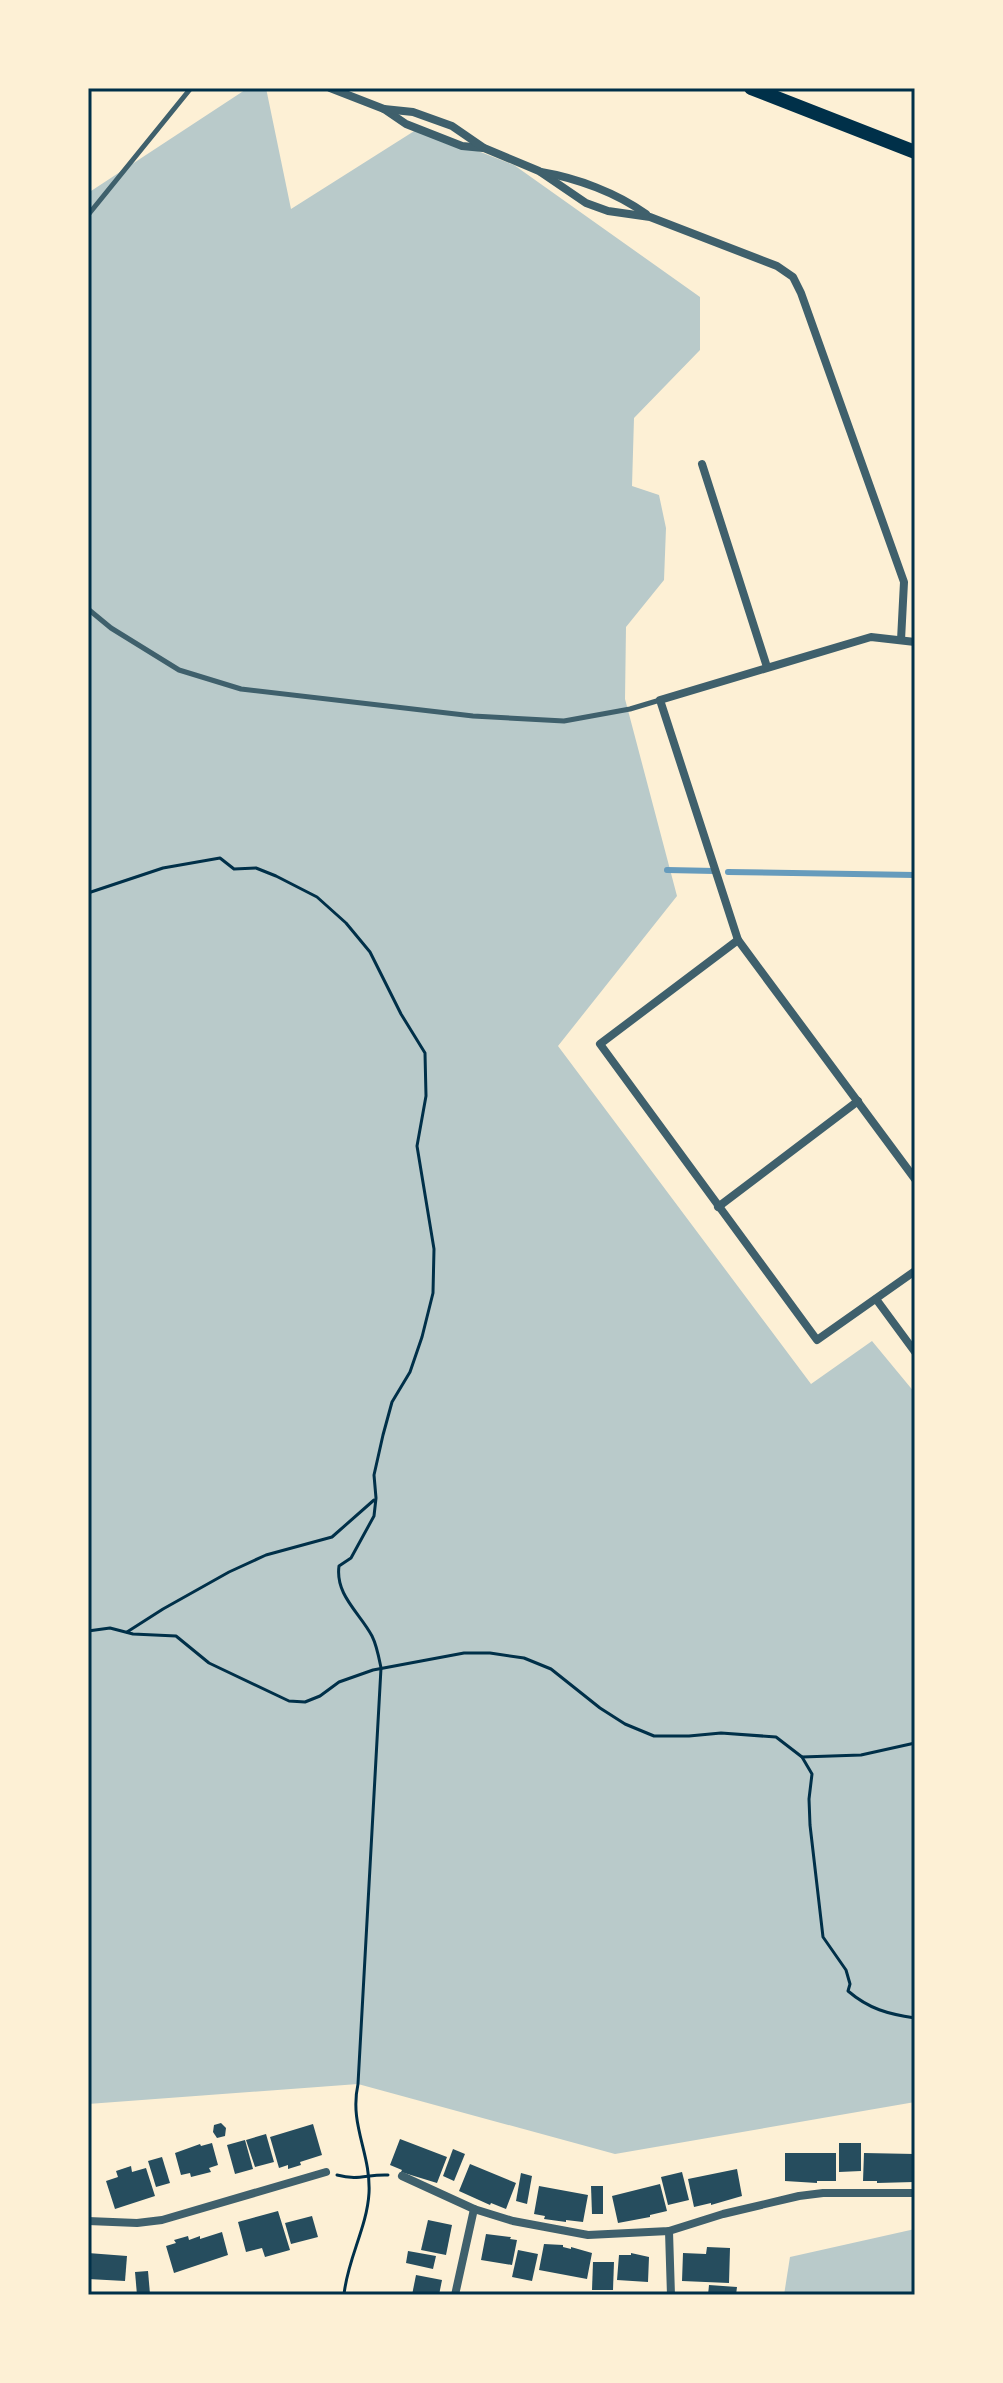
<svg xmlns="http://www.w3.org/2000/svg" width="1003" height="2383" font-family="Cabin,sans-serif">
<rect width="100%" height="100%" fill="#fdf0d5"/>
<g fill="#b9caca">
<path d="M248,88H266L291,209L419,128L514,165L700,297V350L634,418L632,486L659,495L666,528L664,580L626,627L625,699L677,896L558,1046L811,1384L872,1341L915,1393V2102L615,2154L358,2084L88,2104V193Z"/>
<path d="M915,2229V2295H784L790,2257Z"/>
</g>
<g fill="none" stroke-linecap="round" stroke-linejoin="round">
<g stroke="#669bbc" stroke-width="6">
<path d="M667,870L715,871"/>
<path d="M728,872L915,875"/>
</g>
</g>
<g fill="#264d5e">
<path d="M221,2123L226,2128L225,2136L217,2138L213,2132L214,2125Z"/>
<path d="M313,2124L322,2155L300,2162L301,2165L288,2169V2165L279,2168L270,2137Z"/>
<path d="M266,2134L274,2162L255,2167L246,2140Z"/>
<path d="M400,2139L447,2157L437,2183L401,2172L402,2170L390,2165Z"/>
<path d="M245,2140L253,2169L235,2174L227,2145Z"/>
<path d="M212,2143L218,2165L209,2168L211,2172L191,2177L190,2173L181,2175L175,2153L200,2144L201,2146Z"/>
<path d="M839,2143H861V2171L839,2172Z"/>
<path d="M453,2149L465,2154L454,2181L443,2176Z"/>
<path d="M785,2153H836V2181H817V2183L785,2181Z"/>
<path d="M864,2153L915,2154L914,2182L877,2183V2181H863Z"/>
<path d="M162,2157L170,2183L156,2187L148,2161Z"/>
<path d="M470,2164L516,2183L506,2209L491,2203L490,2205L459,2191Z"/>
<path d="M131,2166L132,2172L146,2168L155,2196L115,2209L106,2181L118,2177L116,2171Z"/>
<path d="M737,2169L742,2196L711,2205V2203L694,2207L688,2179Z"/>
<path d="M682,2172L689,2200L668,2205L661,2177Z"/>
<path d="M521,2173L532,2176L527,2204L516,2201Z"/>
<path d="M660,2184L667,2211L650,2215V2217L618,2223L612,2196Z"/>
<path d="M539,2186L588,2195L583,2222L566,2220V2222L544,2219L545,2216L534,2214Z"/>
<path d="M591,2186H603V2214H592Z"/>
<path d="M278,2211L290,2250L265,2257L262,2248L246,2252L238,2222Z"/>
<path d="M312,2216L318,2237L291,2244L285,2223Z"/>
<path d="M428,2220L452,2225L446,2255L421,2250Z"/>
<path d="M222,2232L228,2255L174,2273L166,2246L176,2243L174,2240L188,2236L189,2240L200,2236V2239Z"/>
<path d="M486,2234L511,2237L510,2239L517,2240L512,2265L481,2260Z"/>
<path d="M544,2244L563,2245V2247L571,2249V2247L592,2253L587,2279L539,2270Z"/>
<path d="M707,2247L730,2248L729,2283L682,2281L683,2253L706,2254Z"/>
<path d="M518,2250L538,2254L532,2281L512,2277Z"/>
<path d="M408,2251L436,2256L433,2269L406,2263Z"/>
<path d="M88,2253L127,2256L125,2281L88,2279Z"/>
<path d="M631,2253L649,2257L648,2282L617,2280L619,2255H631Z"/>
<path d="M593,2262H614L613,2290H592Z"/>
<path d="M148,2271L150,2294L137,2295L135,2272Z"/>
<path d="M416,2275L442,2280L439,2295H412Z"/>
<path d="M709,2285L737,2287L736,2295H708Z"/>
</g>
<g fill="none" stroke-linecap="round" stroke-linejoin="round">
<g stroke="#003049" stroke-width="3">
<path d="M88,893L163,868L220,858L234,869L256,868L276,876L317,897L346,923L370,952L401,1014L425,1053L426,1096L417,1146L434,1249L433,1293L422,1337L410,1372L392,1402L383,1435L374,1475L376,1498L374,1516L351,1558L339,1566C335,1595 360,1613 372,1636C377,1646 379,1658 381,1668L358,2084C349,2125 371,2153 369,2193C367,2228 347,2260 344,2295"/>
<path d="M88,1631L110,1628L133,1634L176,1636L209,1663L289,1701L305,1702L320,1696L339,1682L373,1670L464,1653H490L524,1658L551,1669L600,1708L625,1724L654,1736H689L721,1733L776,1737L802,1757L812,1774L809,1799L810,1825L823,1937L846,1970L850,1984L848,1991C869,2009 888,2014 915,2018"/>
<path d="M127,1632L163,1609L229,1572L266,1555L332,1537L374,1500"/>
<path d="M802,1757L861,1755L915,1743"/>
<path d="M337,2175C359,2181 367,2174 388,2175"/>
</g>
<g stroke="#3f606c" stroke-width="5">
<path d="M88,215L191,88"/>
<path d="M88,609L111,628L179,670L241,689L473,716L564,721L630,709L660,700"/>
</g>
<g stroke="#3f606c" stroke-width="8">
<path d="M330,88L384,109L406,124L462,146L483,148"/>
<path d="M384,109L413,112L452,126L484,148L539,171L586,203L608,211L650,217L777,266L793,277L801,293L904,582L901,640"/>
<path d="M541,172C577,178 617,193 646,214"/>
<path d="M702,464L767,667"/>
<path d="M915,642L871,637L660,700L738,940L915,1179"/>
<path d="M738,940L600,1044L817,1340L915,1271"/>
<path d="M718,1207L858,1101"/>
<path d="M876,1299L915,1352"/>
<path d="M402,2176L474,2209L513,2221L588,2235L669,2231L723,2214L799,2196L823,2193H915"/>
<path d="M88,2221L137,2223L162,2220L326,2172"/>
<path d="M669,2231L671,2295"/>
<path d="M455,2295L474,2209"/>
</g>
<path stroke="#003049" stroke-width="14" d="M751,88L915,152"/>
</g>
<rect width="1003" height="2383" fill="none" stroke="#fdf0d5" stroke-width="180"/>
<rect x="90" y="90" width="823" height="2203" fill="none" stroke="#003049" stroke-width="3"/>
</svg>
